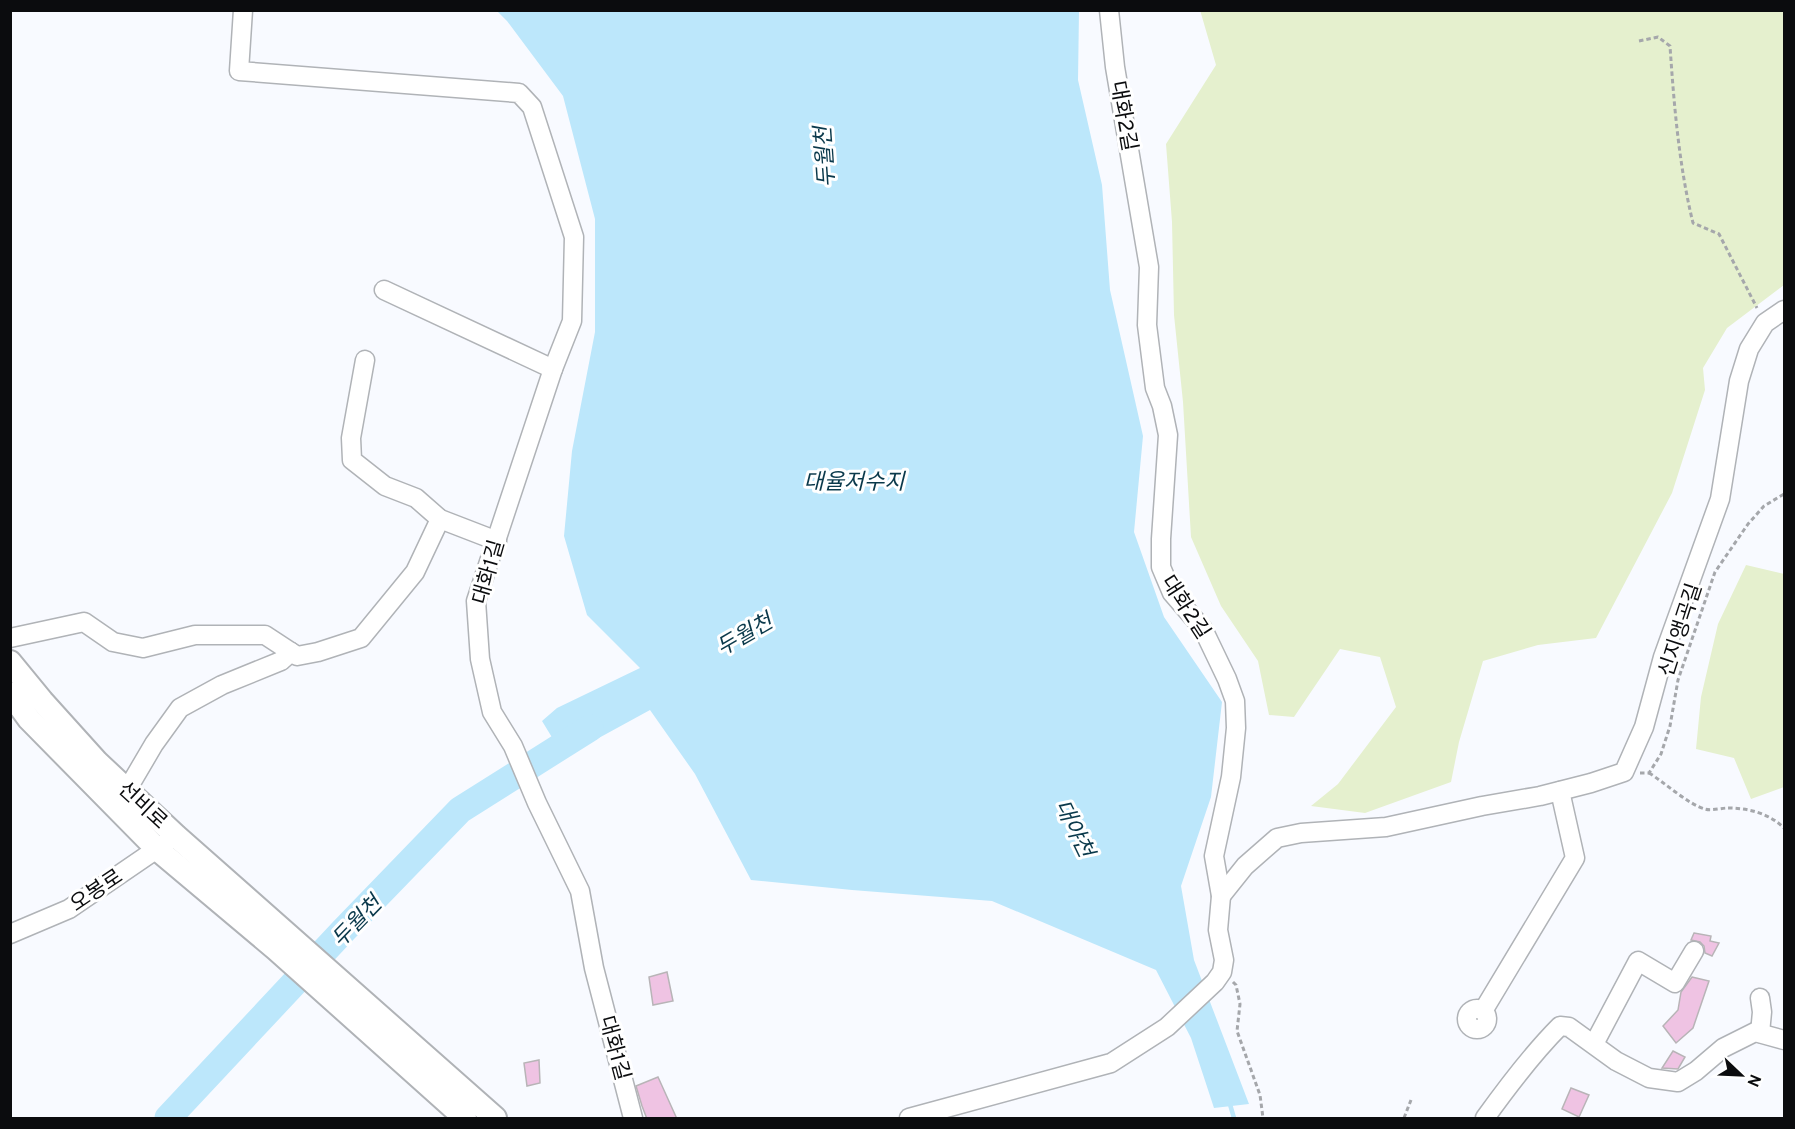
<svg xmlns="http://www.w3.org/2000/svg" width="1795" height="1129" font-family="Overpass,'Noto Sans KR',sans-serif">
<rect width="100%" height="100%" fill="#f8faff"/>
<g fill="#e5f0ce">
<path d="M1200,10L1784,11V285L1727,328L1703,368L1705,390L1672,493L1596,638L1538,645L1483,661L1459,742L1451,782L1365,813L1311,806L1338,784L1396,707L1380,657L1340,649L1294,717L1269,715L1258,661L1221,606L1191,537L1183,402L1174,315L1172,222L1166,144L1216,65Z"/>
<path d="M1746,565L1784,574V787L1751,799L1734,758L1696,749L1701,697L1718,624Z"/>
</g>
<path fill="#bce7fb" d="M497,11H1079L1078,80L1102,185L1110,290L1143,436L1134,532L1164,617L1222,702L1211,797L1181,886L1194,960L1249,1104L1214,1108L1191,1038L1156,970L992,901L852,890L751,880L695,774L650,710L564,757L542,721L557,708L640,668L587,615L564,536L572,451L595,332V219L563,96L507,21Z"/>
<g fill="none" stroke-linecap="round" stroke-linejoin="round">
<path stroke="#bce7fb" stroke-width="4.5" d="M1229,1101L1234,1118"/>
<path stroke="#bce7fb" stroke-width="27" d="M168,1118L343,931L460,810L590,728"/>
</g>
<g fill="#efc3e3" stroke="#b8b4b7" stroke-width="1.5">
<path d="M1694,933L1711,936L1710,941L1719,943L1712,956L1705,953L1704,946L1700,942L1691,940Z"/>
<path d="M667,972L673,1001L653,1005L649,977Z"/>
<path d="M1692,977L1709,981L1693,1028L1676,1043L1663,1026L1678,1010L1681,992Z"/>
<path d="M1673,1051L1685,1057L1678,1069L1662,1068Z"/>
<path d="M539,1060L540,1083L527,1086L524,1063Z"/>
<path d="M658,1077L677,1119H647L642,1106L636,1086Z"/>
<path d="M1571,1088L1589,1095L1579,1117L1562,1109Z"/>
</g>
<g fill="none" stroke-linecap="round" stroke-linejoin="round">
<g stroke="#b0b3b7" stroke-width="21">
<g id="minor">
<path d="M243,10L239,71L519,93L532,107L574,237L572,321L553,369L476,601L480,659L492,712L513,746L537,803L580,891L594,968L633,1118"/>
<path d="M384,290L553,369"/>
<path d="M365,360L351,438L352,460L385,486L416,498L440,519L497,541"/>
<path d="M10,638L84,622L113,642L143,648L195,635H265L297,656L318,652L361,638L415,572L440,519"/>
<path d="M127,790L154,744L180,708L222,685L281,661L291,652"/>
<path d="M1221,896L1245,866L1277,838L1301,833L1386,827L1482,806L1540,796L1591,783L1624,772L1644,727L1663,657L1720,499L1739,381L1749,349L1765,323L1784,310"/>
<path d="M10,934L69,909L167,842"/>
<circle cx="1477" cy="1019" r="10"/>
<path d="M1483,1011L1575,858L1560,791"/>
<path d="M1760,1033L1762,1012L1760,998"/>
<path d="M1594,1044L1638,961L1675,983L1694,951"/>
<path d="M909,1118L1111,1063L1167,1027L1215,982L1222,972L1224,960L1218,930L1221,896L1214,856L1231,777L1236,728L1235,701L1227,679L1203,629L1172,593L1161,567V539L1168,435L1162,406L1155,388L1147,325L1149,267L1115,67L1109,10"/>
<path d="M1485,1118C1508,1086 1532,1054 1560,1026L1569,1027L1616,1061L1649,1078L1678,1082L1696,1071L1723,1048L1755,1032L1784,1040"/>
</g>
</g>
<g stroke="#b0b3b7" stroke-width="26">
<g id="major">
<path d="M10,662L42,701L97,762L176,836L495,1118"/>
<path d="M10,693L29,719L157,849L276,949L465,1118"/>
</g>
</g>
<g stroke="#a5a7ab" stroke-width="3" stroke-dasharray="4.5 3" stroke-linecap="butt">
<path d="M1639,41L1658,37L1670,46C1674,105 1679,166 1693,223L1719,234L1757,308"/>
<path d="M1640,773H1649L1661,754L1670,726L1678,680L1715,572L1748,524L1764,506L1784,494"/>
<path d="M1649,773C1664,782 1689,805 1705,809C1712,811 1721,808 1728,808C1749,808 1770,814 1784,828"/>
<path d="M1233,982L1236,985L1240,1004L1237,1031L1260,1095L1263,1118"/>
<path d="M1404,1118L1411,1100"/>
</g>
<use href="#minor" stroke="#fff" stroke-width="18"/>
<use href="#major" stroke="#fff" stroke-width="22"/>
</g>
<g text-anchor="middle" stroke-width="6" stroke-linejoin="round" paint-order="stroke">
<g font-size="21" fill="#0b0c0e" stroke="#fff">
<text transform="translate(1124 116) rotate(80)" y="7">대화2길</text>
<text transform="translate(488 572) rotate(-74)" y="7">대화1길</text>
<text transform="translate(1186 607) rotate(57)" y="7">대화2길</text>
<text transform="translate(1680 630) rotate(-72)" y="7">신지앵곡길</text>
<text transform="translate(143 805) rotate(43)" y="7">선비로</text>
<text transform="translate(96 890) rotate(-34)" y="7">오봉로</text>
<text transform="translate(615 1048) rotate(75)" y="7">대화1길</text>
</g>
<g font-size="22" font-style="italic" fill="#0a394b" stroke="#fff">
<text transform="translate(824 157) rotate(-94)" y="8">두월천</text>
<text x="854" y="489">대율저수지</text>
<text transform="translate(744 634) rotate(-30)" y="8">두월천</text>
<text transform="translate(1075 828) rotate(64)" y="8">대야천</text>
<text transform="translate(356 921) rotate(-46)" y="8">두월천</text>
</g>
</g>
<rect width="1795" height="1129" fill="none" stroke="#0b0c0e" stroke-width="24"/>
<g transform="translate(1741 1075) rotate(113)" stroke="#ffffff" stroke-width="4.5" paint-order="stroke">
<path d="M0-4.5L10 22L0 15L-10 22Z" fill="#0b0c0e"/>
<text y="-9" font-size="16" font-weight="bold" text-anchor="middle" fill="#0b0c0e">N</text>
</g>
</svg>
